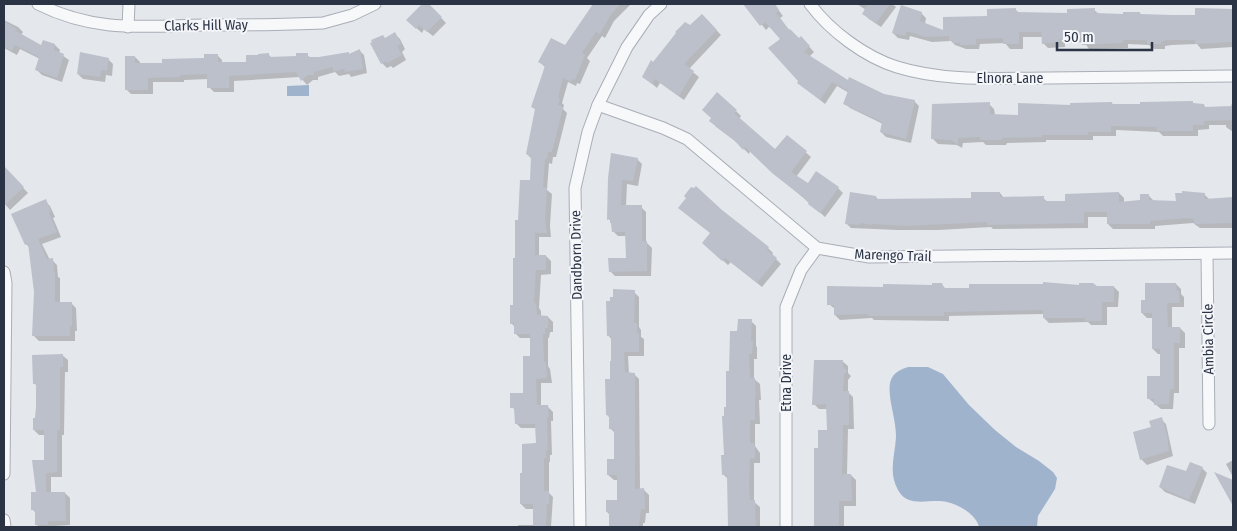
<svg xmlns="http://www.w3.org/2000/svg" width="1237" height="531" font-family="'Fira Sans Condensed',sans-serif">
<rect width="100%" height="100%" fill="#e4e7ec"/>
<g fill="#9fb4cc">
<path d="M309,85V96H287V86Z"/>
<path d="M908,367H928L943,374L969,405L995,430L1016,447L1039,461L1053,472L1057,478L1055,489L1038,516L1037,527H979C976,514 959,505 947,502C930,498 908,509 898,490C888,472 895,456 896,437C896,426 893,414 891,403C888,384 888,373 908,367Z"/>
</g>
<g fill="#0003">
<path d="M428,4L446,23L433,36L424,29L422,33L413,25L422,7Z"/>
<path d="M605,4H631L614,21L605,38L602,36L587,58L590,61L580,84L577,83L576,86L568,82L562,103L564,105L563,109L567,113L556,157H553L552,164L549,163L547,190L552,194L550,226L551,237H539V256H546L551,261V274L541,275L539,308L541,311V317H548L553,322V332H550L549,338H548V366L550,369L552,383H541V407H548L553,412V421H551L552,455H550V462H549V493L553,497L551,527H518V525H534V509H526L521,504L523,445L537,444L536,428H521L516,423V411L512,407L524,394L531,357V338H520L515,333V327L511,323L514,306L519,221L531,182L532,159L527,154L536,110L533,107L545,67L540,62L566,46Z"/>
<path d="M745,4H774L783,16L780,18L790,31L799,40L806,43L814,52L809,57L849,82L884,95L914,101L919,106L911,143L886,137L881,132L883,124L850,108L845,103L849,93L837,86L825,104L804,87L782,39L770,26L766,30Z"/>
<path d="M857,4H892L896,7L881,27L869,19L864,14L866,10Z"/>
<path d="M1015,9L1019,13L1068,14L1094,10L1099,14L1124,15L1140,13L1142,16H1196V10L1233,9V47L1201,49L1197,44L1172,45L1165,46V49H1154L1149,45L1128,44V48L1089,49L1084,42L1065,43V47L1048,48L1043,43V37H1023V49H1010L1005,43L980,44L979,49H966L955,45L951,41L932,42L910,36L909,40L898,38L893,33L921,13L926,18L925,24L944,31Z"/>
<path d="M702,15L721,35L689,69L699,77L684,100L660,83L657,88L643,76Z"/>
<path d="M4,20L18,27L23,32L21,35L42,47L55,45L60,50L59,53L69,60L62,82L42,75L37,70L40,59L20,49L17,55L4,48Z"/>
<path d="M395,34L400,39L405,49L402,52L406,60L393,68L391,66L387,68L382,63L385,39Z"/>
<path d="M359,50L364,55L367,73L351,77L349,74L339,76L335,72L318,77V80H313L307,85L300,77L234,81V92H214L209,87V79L184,80V82H153V94H131L126,89L135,57L140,62V64H163L206,59L217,55L222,60V63H247L269,55L272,58L297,57L307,55L311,58H319L348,53L350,55Z"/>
<path d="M108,59L113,64L112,76L106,75L105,82L83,79L78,74Z"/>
<path d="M1112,103L1114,106L1193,103L1195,105H1204L1206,108L1231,107L1232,103H1233V132L1226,127V125H1209V129L1198,130V136H1163L1159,132L1116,130V136H1093V140H1046V142L1007,143L1006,145H986L983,142L963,143L962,148L957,145L938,144L933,139L989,104L994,109L995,115L1019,116L1071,106Z"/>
<path d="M736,111L741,116L739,119L775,150L787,136L811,157L796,177L808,184L838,188L843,193L825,217L750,151L749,154L739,144L715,126Z"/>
<path d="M637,159L642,164L638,186L627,184L626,206L641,207L646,212V242L652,248L651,276H615L610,271L627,259V236H618L613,231L611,222L609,219L610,178Z"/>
<path d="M4,168L28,193L10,210L4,203Z"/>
<path d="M1000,193L1004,198H1043L1049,203L1067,202L1119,193L1124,198V203L1141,201L1149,196L1154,201L1177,202L1204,194L1210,200L1233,199V228H1200L1193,223L1155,226V229H1113L1108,224V217H1088V228L993,229L991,227L939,230H897L851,228L846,223L876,197L879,200L972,199Z"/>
<path d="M45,201L50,206L55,217L53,218L61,237L42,244L50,260H52L57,265L58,277L60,278V303H71L76,308L77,331H75V341H39L34,336L35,292L30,248L26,244Z"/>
<path d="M721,210L768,248L773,253L772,255L781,264L762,287L731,262L728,265L709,248L711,233Z"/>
<path d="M941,284L946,289L1114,287L1119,292L1118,307H1107V325H1091L1088,322L1049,323L1044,318V314L949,316V321L874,320L872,318L840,320L835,315V309L829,304L885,288L933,286Z"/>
<path d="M1176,284L1181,289V294L1184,297V307H1172V328H1180L1185,333V348H1179V393H1174L1173,409H1161L1148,398L1161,378V354H1158L1153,349L1154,318H1147L1142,313L1147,301Z"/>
<path d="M634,292L639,297V327L641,330V337L644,339V356H628L629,374H634L639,379L640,490H644L649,495V513H646L645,523H643V527H611L610,515L607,512L618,501V480H614L608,475L615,460V433L610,428V418L607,415L611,380L612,340L608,335Z"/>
<path d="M751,321L756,326V346L757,347V359H754V379L760,384L761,400H759L760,424H755V446L760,453V463H754V502L760,507V527H726H729L728,479L723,474L726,457L725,417L728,408L730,372L739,332Z"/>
<path d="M62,355L68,360V372H65L64,435H62V477H51V493H65L70,498V525L39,527L36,524V513L32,509L45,461V435H39L34,430L36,419L37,386L34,383Z"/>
<path d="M842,361L848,366V373L851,376L848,380V392L853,397L854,429H848L847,475H851L856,480V506H844V527H817L815,526L820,449L828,431L827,409H819L814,404Z"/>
<path d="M1161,419L1166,424L1173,456L1147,465L1142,460L1135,432L1152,428Z"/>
<path d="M1233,460V477L1226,464Z"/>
<path d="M1202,468L1207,473L1195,504L1165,492L1160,487L1187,473Z"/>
</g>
<g fill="#bbc0ca">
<path d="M422,4H429L442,17L427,32L419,25L416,29L406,20Z"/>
<path d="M593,4H620L610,16L600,34L596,32L582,53L585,55L575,80L572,79L571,82L563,78L558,98L560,99L558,105L563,107L553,148L551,152H548L547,159H545L543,187L547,188L545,220L547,233H535V255H546V270H536L534,302L536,304L537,315L548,316V328H545V334H543L544,362H546L547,378L536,379L537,405H548L549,417H547L548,451L546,450V458H544V491H549V504H547L546,527H533V504H520V473H522V444L536,443L535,424H515L514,408H510V393H523V356H530V334H514V323L510,324V305H513V258H515V220H518L520,180H530L531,156L526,154L535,109L531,107L545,66L538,62L551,38L565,45Z"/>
<path d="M743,4H775L779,10L776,13L789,30L790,29L799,38L801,36L810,46L804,52L848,80L849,77L884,94L915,100L906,139L880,132L882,122L843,104L848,91L832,82L820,100L797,83L798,81L768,48L780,39L765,22L760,26Z"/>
<path d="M868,4H890L876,23L862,14Z"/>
<path d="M901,5L922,12L920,21L943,30V17L987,16V9L1016,8V12L1067,13V9L1095,8V13L1123,14V12H1140V14L1172,15H1195V8L1233,9V42L1195,44V40H1167L1161,42V44H1147V40H1123V43L1082,45V38L1060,39V42L1042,44L1041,32H1019V44H1003V38L976,39V44L974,45H960V43H953V41H949V36L926,37L910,32H906L905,36L892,33Z"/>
<path d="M702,14L717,30L684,64L694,71L679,96L655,79L652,84L642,77L651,60L653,62L676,33L675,32L685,22L690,25Z"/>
<path d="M4,21L17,29L16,31L41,45L43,40L55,44L54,50L64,54L57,78L35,70L39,57L15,45L12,51L4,47Z"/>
<path d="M395,32L401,44L397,46L402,55L387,63L386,61L381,64L370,43L372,42L371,40L383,35L385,38Z"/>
<path d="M360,49L363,69L345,72L344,69L333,72V67L314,72V75H308L301,81L296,72L229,76V88H207V74L180,75V77L148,78V90H125V56H135V63H162V59L204,58V54H218V62H246V55H258V54L269,53V57L296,56V53H308V57H319L349,52V54Z"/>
<path d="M80,52L109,58L107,71L101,70L100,77L77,74Z"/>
<path d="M717,92L737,110L734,113L775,149L787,135L807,151L791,172L808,183L816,171L839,187L822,211L820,213L808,204L809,202L772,173L745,147L743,150L734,140L709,121L711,118L702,110Z"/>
<path d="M1193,101V103L1204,104V107L1233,106V120L1204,121V125H1193V131H1157V127L1111,126V132H1088V135H1042V137L1002,138V140H980V137L958,138V145L951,140L931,139L932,104L990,102V114L1018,115V103L1070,105V103L1112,102V104H1140V102Z"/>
<path d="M611,153L638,158L633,181L622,180L621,205H642V241H647V271L609,272L608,258H626L625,232H612L611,223H610V219L607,220L608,178Z"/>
<path d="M4,166L24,187L4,206Z"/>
<path d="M696,186L722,210L769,247L767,250L777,258L757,283L725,258L722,261L702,243L710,233L678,208L686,198L684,196L691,187L694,188Z"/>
<path d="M1182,191L1205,193V199L1233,197V223L1194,224V219L1187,218L1150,221V224H1107V212H1084V223L987,225V222L906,226L873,224L872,225L860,223V225L845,224L850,192L876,196V199L971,198V192H1000V197L1044,196V201H1065V194L1119,192V202L1140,200V194H1149V200L1176,201L1175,193H1182Z"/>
<path d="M46,199L51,212L49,213L57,232L38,239L47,259L53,258L54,272H55V302H72V326H70V336H32L34,292L28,243L25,245L11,214Z"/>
<path d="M1043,282L1079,285V283H1093L1097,286H1114V302H1102V321H1085V318H1043V310L944,312V316H868V314L834,315V305H827V286L883,287V284L932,285V283H942L944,288H969V284H1043Z"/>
<path d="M1145,283H1176L1177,291H1179L1180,303H1167L1168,327H1180V343H1174V389H1170L1169,404L1154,405V399H1147V376H1160V349H1152V313H1141V300H1145Z"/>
<path d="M613,289L635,290L634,323H637V333H639V352H624L625,372L635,373V489L644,488L645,509H641L639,527H609V512H606V500H617V475H607V459H614V429H609V415H606L605,379H610V361H611V336H607L606,301H610V297H613Z"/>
<path d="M738,319H752L751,341H753L752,354H749L750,378H755L756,395H755V420H750V443H754V446H755V458L750,459L749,483L750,500H755L756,527H728L727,475H722L721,455H724L722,416H724V407H726V371H729L730,331H737Z"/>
<path d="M63,354V367H60V430H57V472L46,473V492H65L66,521H48V525H35V510H31V492H36L32,460H44V430H33V418H35L36,407V384H33L32,355Z"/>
<path d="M814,360H843V367L847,371L844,375L843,391H849V425H843L842,474H851L852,501H839V527L814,526V448H818V430H827L826,404L812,405Z"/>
<path d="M1162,417L1167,435L1169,451L1140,460L1133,432L1151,427L1149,421Z"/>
<path d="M1190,462L1203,467L1189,500L1159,487L1167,465L1186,471Z"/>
<path d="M1214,472L1233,480V506Z"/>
</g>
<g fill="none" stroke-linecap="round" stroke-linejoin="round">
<g stroke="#a9aeb7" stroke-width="13">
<g id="minor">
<path d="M38,4C96,33 143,26 205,25C244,25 284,25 323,23L352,15L375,4"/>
<path d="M810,4C830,31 865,57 897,67C945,82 998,78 1048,78C1110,77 1171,77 1233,76"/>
<path d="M128,27L129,4"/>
<path d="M598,105L663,128L687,139L817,248L869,257L1233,253"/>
<path d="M1207,254L1209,424"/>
<path d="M4,272L6,283L4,474"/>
<path d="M4,520L5,527"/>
<path d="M580,527L575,188L588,132L598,105L627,47L649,15L661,4"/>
<path d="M786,527V307L801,270L817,248"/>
</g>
</g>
<use href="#minor" stroke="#f7f8fa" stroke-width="11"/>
</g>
<g text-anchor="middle" stroke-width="4" stroke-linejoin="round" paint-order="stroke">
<g font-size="14" fill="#2b3445" stroke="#f4f6f9">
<text transform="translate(206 25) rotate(-1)" y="5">Clarks Hill Way</text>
<text x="1010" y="83">Elnora Lane</text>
<text transform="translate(576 255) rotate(-91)" y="5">Dandborn Drive</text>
<text transform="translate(893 255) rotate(2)" y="5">Marengo Trail</text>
<text transform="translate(1208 339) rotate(-91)" y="5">Ambia Circle</text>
<text transform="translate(786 383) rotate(-90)" y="5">Etna Drive</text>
</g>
</g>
<rect width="1237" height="531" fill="none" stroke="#2b3445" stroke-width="10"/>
<path d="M1057 42v8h95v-8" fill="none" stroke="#2b3445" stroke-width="2.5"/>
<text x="1064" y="42" font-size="15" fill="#2b3445" stroke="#f4f6f9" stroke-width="4" paint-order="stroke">50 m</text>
</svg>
